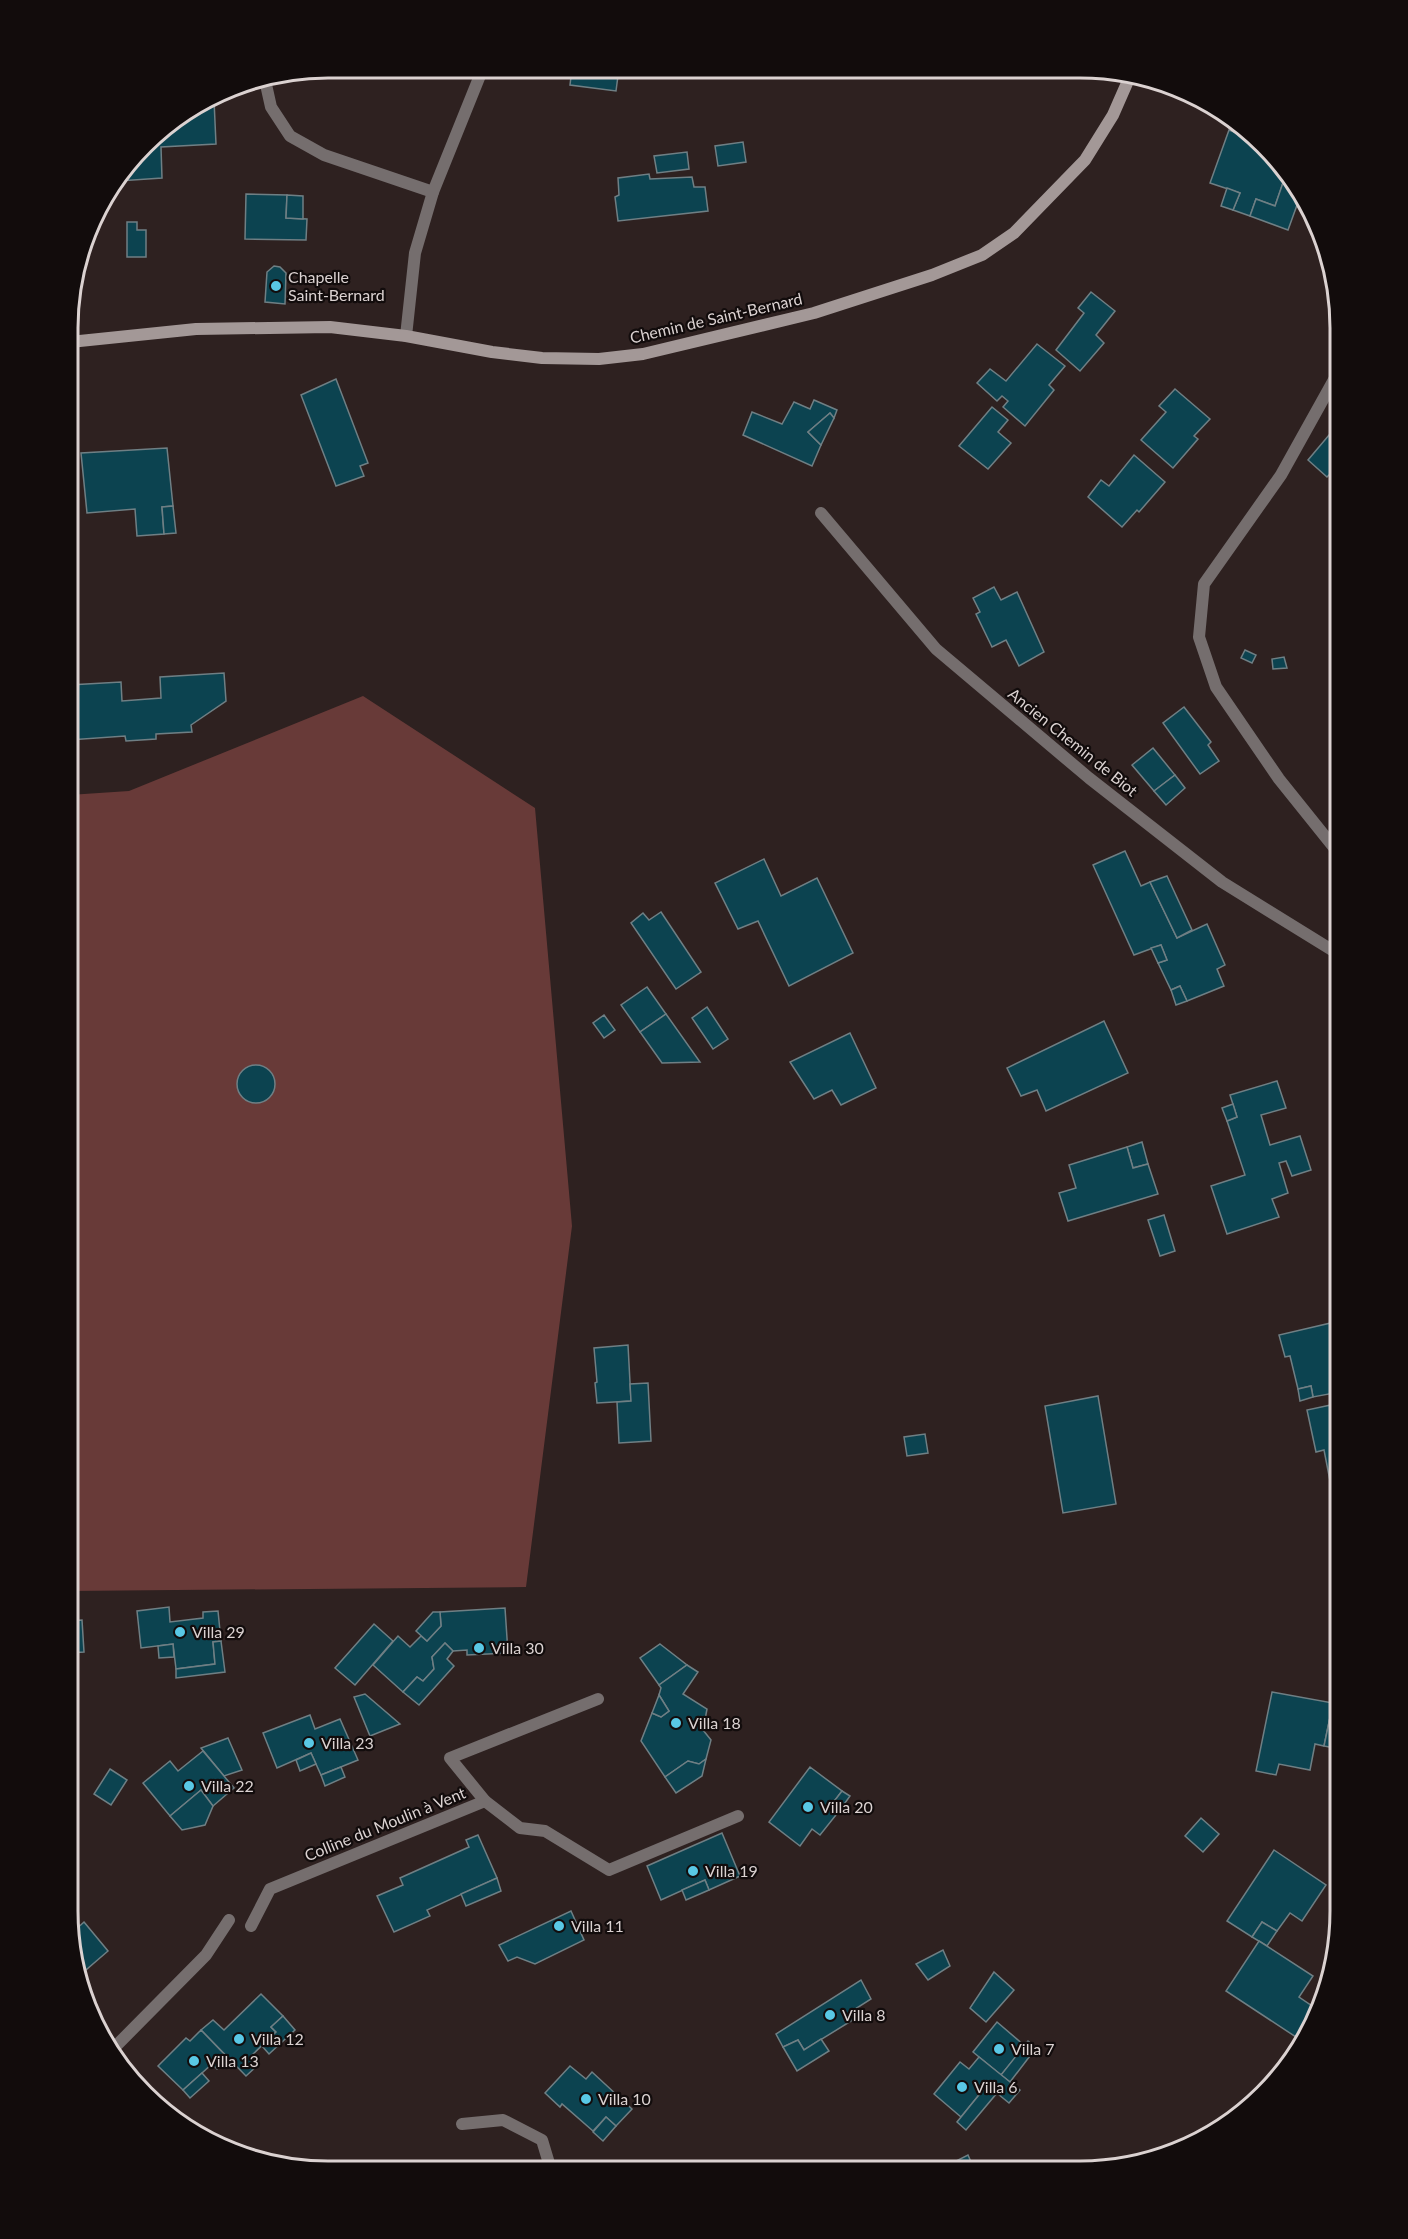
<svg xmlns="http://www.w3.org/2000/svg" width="1408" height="2239" font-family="Lato,sans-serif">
<rect width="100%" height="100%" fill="#2e2120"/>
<path fill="#683a38" d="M363,696L535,808L572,1226L526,1587L68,1591L69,795L129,791Z"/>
<g fill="#0c4350" stroke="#6f7f84" stroke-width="1.5">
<path d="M572,68H619L616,91L570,85Z"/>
<path d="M208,100H214L216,144L161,147L162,178L119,181L156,132Z"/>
<path d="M1229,130L1258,141L1287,171L1275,206L1256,199L1250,216L1233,210L1240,193L1210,183Z"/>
<path d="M743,142L746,162L718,166L715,146Z"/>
<path d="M687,152L689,169L657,173L654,156Z"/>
<path d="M1287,171L1301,194L1288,230L1250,216L1256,199L1275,206Z"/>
<path d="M649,174L650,179L692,177L694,187H705L708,211L618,221L615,197L619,195L618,178Z"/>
<path d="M1227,188L1240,193L1233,210L1221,206Z"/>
<path d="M246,194L287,195L286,218L307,219L306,240L245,239Z"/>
<path d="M287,195L303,196V219L286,218Z"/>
<path d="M127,222H137V230H146V257H127Z"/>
<path d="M274,266L280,267L286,273L285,304L265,302L267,272Z"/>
<path d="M1091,292L1115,311L1096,335L1104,343L1080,371L1056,350L1084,313L1078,308Z"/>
<path d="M1037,344L1065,366L1049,385L1054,390L1025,426L1003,407L1008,401L1002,396L997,401L977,383L990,369L1006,381Z"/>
<path d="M336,379L368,463L360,466L364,476L336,486L301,395Z"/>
<path d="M1175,389L1210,419L1194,436L1198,439L1173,468L1141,440L1166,412L1159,406Z"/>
<path d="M814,400L837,410L834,418L830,413L808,432L821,445L812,466L743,435L752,412L782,424L794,402L810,409Z"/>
<path d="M992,407L1008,420L998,432L1011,443L988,469L959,446Z"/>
<path d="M830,413L834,418L821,445L808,432Z"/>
<path d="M1340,422V464L1327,477L1308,460Z"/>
<path d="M167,448L173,506L162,507L164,534L137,536L135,509L87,513L81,453Z"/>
<path d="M1134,455L1165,482L1139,512L1137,510L1122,527L1088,497L1101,480L1109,486Z"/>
<path d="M173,506L176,533L164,534L162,507Z"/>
<path d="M994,587L1001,600L1017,592L1044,652L1019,666L1006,640L992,647L976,614L980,612L973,598Z"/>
<path d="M1245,650L1256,655L1252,663L1241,658Z"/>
<path d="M1284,657L1287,668L1273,669L1272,659Z"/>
<path d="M224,673L226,701L191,725L192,732L156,734V739L126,741L125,736L69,740V685L121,682L122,701L161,698L160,677Z"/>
<path d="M1184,707L1211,742L1208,745L1219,761L1200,774L1163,723Z"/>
<path d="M1153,748L1175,775L1154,791L1132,765Z"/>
<path d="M1175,775L1185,788L1166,805L1154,791Z"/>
<path d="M1125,851L1141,886L1150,882L1177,938L1207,924L1225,965L1217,969L1224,986L1187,1001L1180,986L1171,990L1158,963L1167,960L1161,945L1134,955L1093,865Z"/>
<path d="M764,859L781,896L817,878L853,953L789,986L758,921L738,929L715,883Z"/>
<path d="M1167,876L1192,930L1177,938L1150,882Z"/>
<path d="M661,912L701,972L676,989L631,923L643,913L649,920Z"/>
<path d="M1161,945L1167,960L1158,963L1151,948Z"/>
<path d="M1180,986L1187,1001L1176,1005L1171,990Z"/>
<path d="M647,987L666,1014L640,1032L621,1005Z"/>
<path d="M707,1007L728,1039L713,1049L692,1018Z"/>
<path d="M666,1014L700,1062L662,1063L640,1032Z"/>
<path d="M604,1015L615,1030L604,1038L593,1023Z"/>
<path d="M1104,1021L1128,1073L1046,1111L1037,1090L1021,1096L1007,1068Z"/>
<path d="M850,1033L876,1088L841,1105L832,1090L814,1099L790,1062Z"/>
<circle cx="256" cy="1084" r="19"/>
<path d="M1277,1081L1286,1108L1261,1115L1270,1145L1300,1136L1311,1170L1292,1176L1286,1161L1279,1163L1288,1193L1272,1199L1279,1217L1227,1234L1211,1186L1245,1175L1227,1121L1237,1117L1230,1095Z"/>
<path d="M1233,1104L1237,1117L1227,1121L1222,1108Z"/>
<path d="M1142,1142L1148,1164L1133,1168L1127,1147Z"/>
<path d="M1127,1147L1133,1168L1148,1164L1158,1194L1068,1221L1059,1193L1076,1188L1069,1165Z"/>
<path d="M1164,1215L1175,1251L1160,1256L1148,1220Z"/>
<path d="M1335,1322L1340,1342V1392L1313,1397L1311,1386L1298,1389L1290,1356L1285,1357L1279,1335Z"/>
<path d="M628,1345L631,1401L597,1403L595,1383L597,1382L594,1348Z"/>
<path d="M648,1383L651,1441L619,1443L617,1402L631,1401L630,1384Z"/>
<path d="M1311,1386L1313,1397L1300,1401L1298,1389Z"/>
<path d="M1098,1396L1116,1504L1063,1513L1045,1406Z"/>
<path d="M1340,1403V1490L1332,1491L1324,1450L1316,1452L1307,1410Z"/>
<path d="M925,1434L928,1453L907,1456L904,1437Z"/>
<path d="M169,1607L170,1622L203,1618V1612L218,1611L221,1641L213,1642L215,1664L176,1669L173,1644L141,1648L137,1611Z"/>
<path d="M505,1608L508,1653L467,1655V1650L453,1651L445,1643L432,1657L434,1669L423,1681L417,1677L403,1692L373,1665L398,1636L410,1647L421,1636L427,1641L441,1626L440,1612Z"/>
<path d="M433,1612H440L441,1626L427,1641L416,1631Z"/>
<path d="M82,1620L84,1652L68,1653V1621Z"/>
<path d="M374,1624L393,1641L355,1685L335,1668Z"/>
<path d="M221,1641L225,1672L176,1678V1669L215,1664L213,1642Z"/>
<path d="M445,1643L453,1651L447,1659L454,1666L419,1705L403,1692L417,1677L423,1681L434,1669L432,1657Z"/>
<path d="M173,1644L174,1657L159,1658L158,1646Z"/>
<path d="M660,1644L687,1665L659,1685L640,1658Z"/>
<path d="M687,1665L698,1672L683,1694L707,1709L703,1730L711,1740L706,1759L699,1764L688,1761L665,1777L641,1741L652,1713L661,1717L669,1711L659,1695L661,1688L659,1685Z"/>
<path d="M1272,1692L1333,1703L1324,1746L1315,1744L1310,1770L1279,1764L1276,1775L1256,1771Z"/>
<path d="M365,1694L400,1724L370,1736L354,1697Z"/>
<path d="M659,1695L669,1711L661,1717L652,1713Z"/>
<path d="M1333,1703L1340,1705L1339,1749L1324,1746Z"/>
<path d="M310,1715L315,1729L340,1719L358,1760L321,1775L311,1753L277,1768L263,1733Z"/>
<path d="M228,1738L242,1770L224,1776L201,1748Z"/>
<path d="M203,1751L234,1788L213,1806L201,1790L170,1816L143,1783L170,1761L178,1771Z"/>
<path d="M311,1753L316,1764L300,1771L296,1760Z"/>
<path d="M706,1759L702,1776L676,1793L665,1777L688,1761L699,1764Z"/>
<path d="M341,1767L345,1777L325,1786L321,1775Z"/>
<path d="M810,1767L842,1791L832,1804L840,1810L820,1835L812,1829L800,1846L769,1822Z"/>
<path d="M110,1769L127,1780L111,1805L94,1794Z"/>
<path d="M201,1790L213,1806L205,1825L182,1830L170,1816Z"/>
<path d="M842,1791L850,1796L840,1810L832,1804Z"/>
<path d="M1201,1818L1219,1834L1203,1852L1185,1836Z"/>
<path d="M722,1833L740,1876L709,1890L705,1880L661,1900L647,1866Z"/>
<path d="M478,1835L497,1878L427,1910L430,1916L394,1932L377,1896L403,1885L400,1878L469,1847L466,1840Z"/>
<path d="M1274,1850L1326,1885L1302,1921L1290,1913L1277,1931L1262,1922L1252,1937L1227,1921Z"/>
<path d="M497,1878L501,1891L466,1906L461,1894Z"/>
<path d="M705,1880L709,1890L686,1900L682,1890Z"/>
<path d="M571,1911L584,1940L535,1964L517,1957L508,1961L499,1945Z"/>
<path d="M84,1922L108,1951L80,1975L72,1933Z"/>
<path d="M1262,1922L1277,1931L1267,1946L1252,1937Z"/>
<path d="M1259,1941L1313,1976L1299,1997L1318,2010L1299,2039L1226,1991Z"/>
<path d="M943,1950L950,1966L928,1980L916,1964Z"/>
<path d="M994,1972L1014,1990L986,2022L970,2008Z"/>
<path d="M861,1980L871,1999L852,2011L856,2018L804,2050L798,2040L783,2047L776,2034Z"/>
<path d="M261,1994L283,2016L271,2027L276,2032L250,2057L258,2065L246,2076L201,2030L213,2020L224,2030Z"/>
<path d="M283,2016L295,2030L269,2054L262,2046L276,2032L271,2027Z"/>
<path d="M997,2022L1025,2046L1001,2075L973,2052Z"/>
<path d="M201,2030L228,2058L217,2069L212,2064L183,2090L158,2066L186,2038L190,2041Z"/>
<path d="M821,2039L829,2051L797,2071L783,2047L798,2040L804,2050Z"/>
<path d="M1028,2041L1036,2048L1010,2082L1001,2075Z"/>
<path d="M979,2057L1020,2090L1009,2103L987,2085L961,2117L934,2094L960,2062L969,2069Z"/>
<path d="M570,2066L586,2079L592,2072L632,2109L616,2126L606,2117L593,2131L562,2104L560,2107L545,2093Z"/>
<path d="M202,2073L209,2081L190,2098L183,2090Z"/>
<path d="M1262,2083L1267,2089L1233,2121L1227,2114Z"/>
<path d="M987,2085L997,2093L966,2130L957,2122Z"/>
<path d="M606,2117L616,2126L603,2141L593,2132Z"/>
<path d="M968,2155L975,2171H955L952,2163Z"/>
<path d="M952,2163L955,2171H938L937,2169Z"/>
</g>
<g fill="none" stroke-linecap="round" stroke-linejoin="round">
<g stroke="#756e6e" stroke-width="12">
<path d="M485,1801L520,1828L545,1831L609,1870L738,1816"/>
<path d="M251,1926L270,1889L485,1801L450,1758L598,1699"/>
<path d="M111,2051L206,1955L229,1920"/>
<path d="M462,2124L503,2120L542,2140L551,2170"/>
</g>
<g stroke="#756e6e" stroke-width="12">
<path d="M265,80L271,107L290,136L324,155L433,192"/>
<path d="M406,336L415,253L433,192L483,68"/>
<path d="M821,513L936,649L1089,778L1222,882L1340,955"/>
<path d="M1340,855L1279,779L1216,687L1199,637L1204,584L1281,475L1340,369"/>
</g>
<path stroke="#a39897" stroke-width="12" d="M70,342L196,329L330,327L406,336L492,352L542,358L599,359L643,354L814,313L932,275L982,255L1014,233L1085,160L1113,115L1131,74"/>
</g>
<g fill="#59c8e5" stroke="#120c0c" stroke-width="2">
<circle cx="276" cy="286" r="6"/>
<circle cx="180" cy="1632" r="6"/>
<circle cx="479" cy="1648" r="6"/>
<circle cx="676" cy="1723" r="6"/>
<circle cx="309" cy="1743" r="6"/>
<circle cx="189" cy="1786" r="6"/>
<circle cx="808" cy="1807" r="6"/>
<circle cx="693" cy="1871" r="6"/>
<circle cx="559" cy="1926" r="6"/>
<circle cx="830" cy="2015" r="6"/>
<circle cx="239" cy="2039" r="6"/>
<circle cx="999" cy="2049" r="6"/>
<circle cx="194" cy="2061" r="6"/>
<circle cx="962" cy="2087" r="6"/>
<circle cx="586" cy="2099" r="6"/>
</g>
<g text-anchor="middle" stroke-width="4.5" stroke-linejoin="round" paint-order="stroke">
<g font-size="16" fill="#dbd2d1" stroke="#120c0c" text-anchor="start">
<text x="288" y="283">Chapelle<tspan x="288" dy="18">Saint-Bernard</tspan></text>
<text x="192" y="1638">Villa 29</text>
<text x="491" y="1654">Villa 30</text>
<text x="688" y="1729">Villa 18</text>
<text x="321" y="1749">Villa 23</text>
<text x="201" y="1792">Villa 22</text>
<text x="820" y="1813">Villa 20</text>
<text x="705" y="1877">Villa 19</text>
<text x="571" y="1932">Villa 11</text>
<text x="842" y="2021">Villa 8</text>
<text x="251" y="2045">Villa 12</text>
<text x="1011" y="2055">Villa 7</text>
<text x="206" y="2067">Villa 13</text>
<text x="974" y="2093">Villa 6</text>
<text x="598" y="2105">Villa 10</text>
</g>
<g font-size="16" fill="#dbd2d1" stroke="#120c0c">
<text transform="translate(716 318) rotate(-13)" y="6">Chemin de Saint-Bernard</text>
<text transform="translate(1073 742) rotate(39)" y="6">Ancien Chemin de Biot</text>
<text transform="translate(385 1824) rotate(-22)" y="6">Colline du Moulin à Vent</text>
</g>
</g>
<path d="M0 0H1408V2239H0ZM328 78H1080A250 250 0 0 1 1330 328V1911A250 250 0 0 1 1080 2161H328A250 250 0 0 1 78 1911V328A250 250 0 0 1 328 78Z" fill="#120c0c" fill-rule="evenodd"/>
<path fill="none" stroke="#dbd2d1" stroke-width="3" d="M328 78H1080A250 250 0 0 1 1330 328V1911A250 250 0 0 1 1080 2161H328A250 250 0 0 1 78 1911V328A250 250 0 0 1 328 78Z"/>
</svg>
